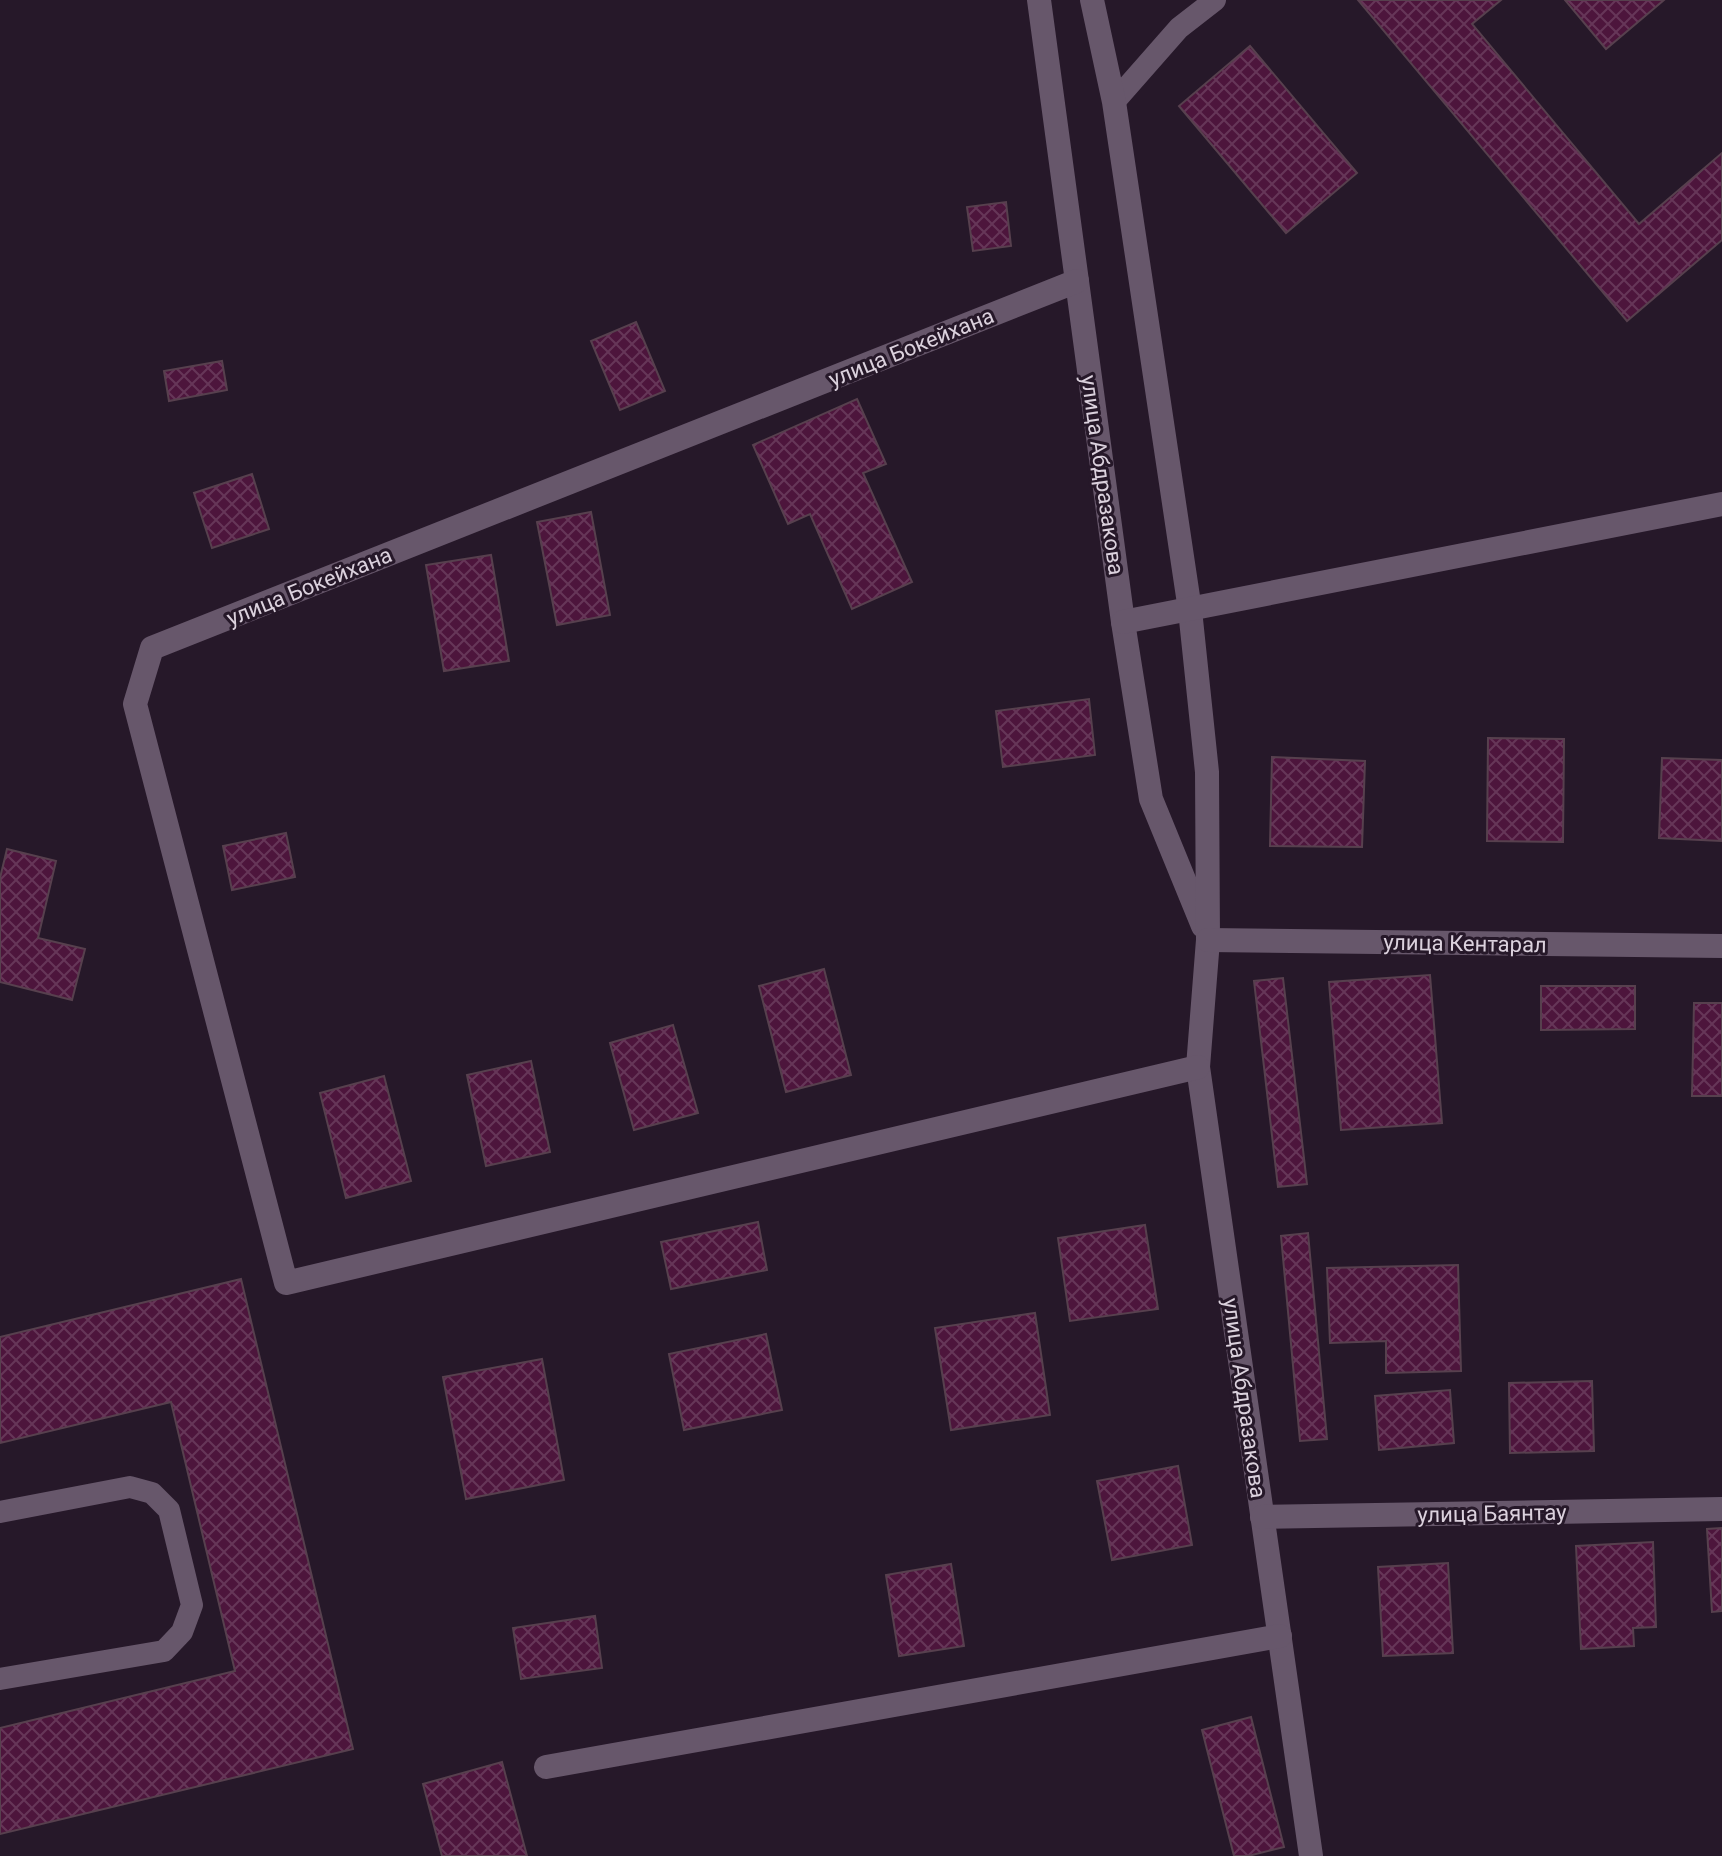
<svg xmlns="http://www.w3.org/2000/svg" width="1722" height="1856" font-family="Roboto,sans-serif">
<defs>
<pattern id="building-cross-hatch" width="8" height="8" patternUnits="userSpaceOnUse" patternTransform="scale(2)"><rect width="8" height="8" fill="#4d153c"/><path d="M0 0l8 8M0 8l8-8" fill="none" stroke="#663658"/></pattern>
</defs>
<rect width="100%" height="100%" fill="#261829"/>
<g fill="url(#building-cross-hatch)" stroke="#57404e" stroke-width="2">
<path d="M1358,0H1501L1472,24L1639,224L1722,153V240L1627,321Z"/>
<path d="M1565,0H1664L1606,49Z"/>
<path d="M1250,46L1357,173L1286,233L1179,106Z"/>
<path d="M1006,202L1011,246L973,251L967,207Z"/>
<path d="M636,322L665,391L620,410L591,341Z"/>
<path d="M222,361L227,390L169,401L164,371Z"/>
<path d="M857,399L886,464L863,473L912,582L852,609L810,514L788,524L753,445Z"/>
<path d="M252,474L269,529L212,548L194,493Z"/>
<path d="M591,512L610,615L557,625L537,522Z"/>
<path d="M491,555L509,661L444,671L426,565Z"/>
<path d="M1089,699L1095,755L1003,767L996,711Z"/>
<path d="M1488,738L1564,739L1563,842L1487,841Z"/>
<path d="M1272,757L1365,761L1362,847L1270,846Z"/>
<path d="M1662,758L1722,760V841L1659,838Z"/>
<path d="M286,833L295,877L232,890L223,846Z"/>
<path d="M7,849L56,861L38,938L85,949L72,1000L0,982V878Z"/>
<path d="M824,969L851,1075L786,1092L759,986Z"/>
<path d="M1430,975L1442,1123L1341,1130L1329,982Z"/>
<path d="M1283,978L1307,1184L1278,1187L1254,981Z"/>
<path d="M1541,986H1635V1029L1541,1030Z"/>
<path d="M1694,1003H1722V1096H1692Z"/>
<path d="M673,1025L698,1113L634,1130L610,1043Z"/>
<path d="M531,1061L550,1152L486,1166L467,1075Z"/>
<path d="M384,1076L411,1181L346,1198L320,1093Z"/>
<path d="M758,1222L767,1270L671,1289L661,1242Z"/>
<path d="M1145,1225L1158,1309L1070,1321L1058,1238Z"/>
<path d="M1308,1233L1327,1439L1300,1441L1281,1236Z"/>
<path d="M1458,1265L1461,1371L1386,1373V1341L1330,1343L1327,1268Z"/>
<path d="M241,1279L353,1749L0,1834V1728L235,1671L171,1402L0,1443V1337Z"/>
<path d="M1035,1313L1050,1415L951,1430L935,1328Z"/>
<path d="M766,1334L782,1410L684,1430L669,1354Z"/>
<path d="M542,1359L564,1480L466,1499L443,1377Z"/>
<path d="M1592,1381L1594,1451L1510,1453L1509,1383Z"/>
<path d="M1450,1390L1454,1443L1379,1450L1375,1396Z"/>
<path d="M1178,1466L1192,1545L1112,1560L1097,1481Z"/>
<path d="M1722,1528V1611L1712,1612L1707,1529Z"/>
<path d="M1653,1542L1656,1627L1633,1628L1634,1646L1581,1649L1576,1546Z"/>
<path d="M1448,1563L1453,1653L1383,1656L1378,1567Z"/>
<path d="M951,1564L964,1646L899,1656L886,1575Z"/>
<path d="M595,1616L602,1668L521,1679L513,1628Z"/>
<path d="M1251,1717L1284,1847L1248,1856H1234L1202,1730Z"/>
<path d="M502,1762L527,1856H442L423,1784Z"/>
</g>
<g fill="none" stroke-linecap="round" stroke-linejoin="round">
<g stroke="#67576b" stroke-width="22">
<path d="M1114,102L1179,28L1215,0"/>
<path d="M0,1512L130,1487L152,1493L169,1510L192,1605L182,1632L164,1651L0,1679"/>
</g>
<g stroke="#67576b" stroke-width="24">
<path d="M1039,0L1123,622L1151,799L1203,926"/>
<path d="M1092,0L1114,102L1190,610L1207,772L1208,940L1198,1067L1311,1856"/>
<path d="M1077,281L152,648L135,704L286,1283L1198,1067"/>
<path d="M1123,622L1722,504"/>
<path d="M1208,940L1722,946"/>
<path d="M1262,1517L1722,1509"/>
<path d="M546,1767L1280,1636"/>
</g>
</g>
<g text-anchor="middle" stroke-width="6" stroke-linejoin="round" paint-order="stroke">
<g font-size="22" fill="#dbd1dd" stroke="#261829">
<text transform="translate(911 347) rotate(-22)" y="8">улица Бокейхана</text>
<text transform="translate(1103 475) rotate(82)" y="8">улица Абдразакова</text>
<text transform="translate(309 586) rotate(-22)" y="8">улица Бокейхана</text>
<text transform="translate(1465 943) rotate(1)" y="8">улица Кентарал</text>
<text transform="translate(1245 1398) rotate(82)" y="8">улица Абдразакова</text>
<text transform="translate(1492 1513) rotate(-1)" y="8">улица Баянтау</text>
</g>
</g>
</svg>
